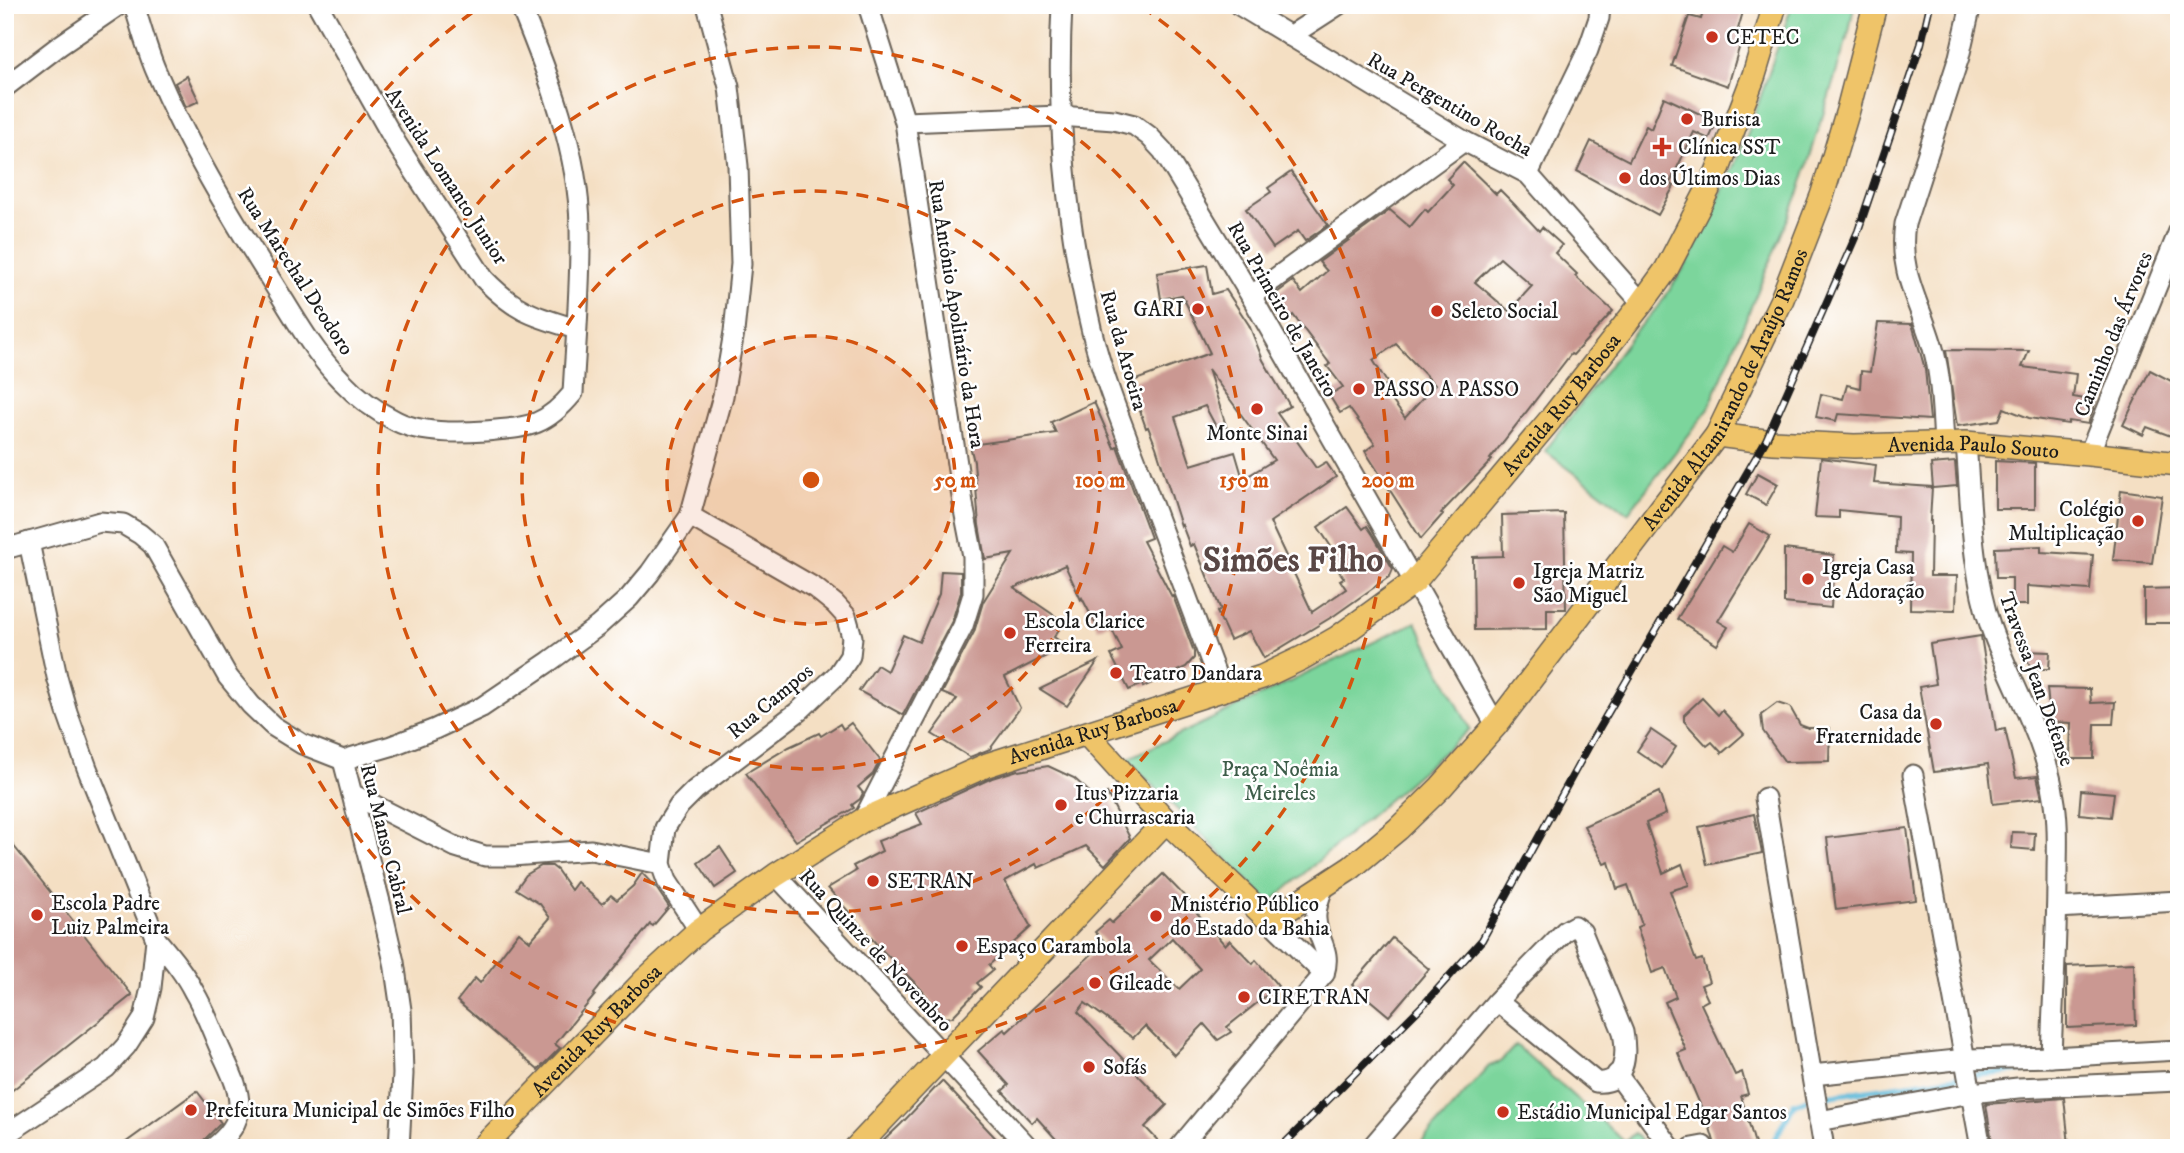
<svg xmlns="http://www.w3.org/2000/svg" width="2184" height="1153" font-family="'IM FELL DW Pica',serif">
<rect width="100%" height="100%" fill="#fff"/>
<filter id="ink" filterUnits="userSpaceOnUse"><feTurbulence type="fractalNoise" baseFrequency=".0143" numOctaves="2"/><feDisplacementMap in="SourceGraphic" scale="14" xChannelSelector="R" yChannelSelector="G"/><feConvolveMatrix kernelMatrix="1 2 1 2 8 2 1 2 1" color-interpolation-filters="sRGB"/></filter>
<filter id="wash" filterUnits="userSpaceOnUse"><feTurbulence type="fractalNoise" baseFrequency=".00686" numOctaves="4" result="noise"/><feDisplacementMap in="SourceGraphic" scale="28" xChannelSelector="R" yChannelSelector="G"/><feGaussianBlur stdDeviation="1.57" result="paint"/><feColorMatrix in="noise" values="0 0 0 0 0 0 0 0 0 0 0 0 0 0 0 0 0 1.4 0 .05"/><feComposite in="paint" operator="in"/></filter>
<g filter="url(#wash)">
<rect width="100%" height="100%" fill="#f4dfc3"/>
<g fill="#7bd59c" stroke="#4c785c" stroke-width="2">
<path d="M1792,5H1854L1849,32L1799,192L1708,410L1628,513L1545,451L1636,330L1659,306L1693,254L1746,139Z"/>
<path d="M1416,622L1470,729L1270,903L1127,759Z"/>
<path d="M1516,1045L1625,1142L1634,1133L1650,1148H1416L1489,1066L1500,1062Z"/>
</g>
<g fill="none" stroke-linecap="round" stroke-linejoin="round">
<g stroke="#5ab8d8" stroke-width="6">
<path d="M1976,1075L2082,1065"/>
<path d="M1822,1097L1959,1077"/>
<path d="M1770,1148L1794,1104L1806,1100"/>
</g>
</g>
<g id="blocks">
<g fill="#ca9892" fill-rule="evenodd">
<path d="M1705,5H1745L1738,29L1744,31L1728,86L1672,66L1689,16L1701,19Z"/>
<path d="M187,76L199,101L186,107L175,83Z"/>
<path d="M1664,97L1717,122L1709,139L1694,132L1670,183L1674,186L1658,215L1577,171L1591,141L1629,161L1646,126L1651,129Z"/>
<path d="M1463,162L1496,194L1500,190L1514,204L1539,231L1542,227L1562,245L1555,253L1577,274L1575,276L1613,311L1573,355L1571,354L1490,459L1492,460L1441,513L1443,514L1421,539L1365,451L1375,444L1349,408L1340,413L1329,395L1343,387L1327,366L1330,364L1293,315L1289,318L1278,309L1273,298L1274,295L1293,281L1302,293L1327,271L1319,262L1390,210L1410,227L1425,209L1428,212L1453,185L1447,179ZM1500,258L1532,286L1509,311L1475,282ZM1396,344L1435,385L1405,418L1382,387L1388,384L1373,360Z"/>
<path d="M1291,172L1328,225L1305,241L1298,231L1273,248L1246,209L1271,192L1268,188Z"/>
<path d="M1207,265L1212,294L1226,290L1249,325L1263,360L1290,406L1277,413L1316,468L1326,462L1336,477L1270,522L1312,612L1346,589L1340,580L1344,578L1328,556L1334,551L1318,527L1347,507L1363,529L1367,526L1373,535L1393,569L1390,576L1335,615L1264,658L1249,631L1230,640L1217,612L1221,610L1194,544L1190,546L1182,525L1181,526L1156,447L1148,427L1146,428L1130,382L1210,353L1182,295L1161,299L1157,273ZM1208,369L1274,460L1243,479L1235,452L1191,465L1175,417L1205,406L1221,436L1228,432Z"/>
<path d="M1878,323L1912,324L1925,369L1930,420L1838,414L1836,421L1816,417L1821,394L1843,399L1847,385L1860,388L1861,371L1870,372Z"/>
<path d="M1946,350L2029,351L2022,367L2076,374L2073,397L2096,401L2088,424L2069,421L2068,424L2029,418L2004,408L1999,420L1957,426Z"/>
<path d="M2150,370L2179,385V439L2147,427L2143,435L2123,425Z"/>
<path d="M1094,402L1114,448L1117,446L1151,538L1143,541L1172,597L1173,596L1194,652V658L1186,667L1143,687L1142,684L1129,690L1111,655L1122,650L1109,623L1098,629L1082,598L1081,600L1065,565L1014,588L1064,622L1054,637L1066,646L1005,677L1020,708L990,749L970,757L932,734L957,699L942,693L974,632L983,602L1013,554L985,559L979,525L974,462L970,445L1056,433L1051,422Z"/>
<path d="M1821,458L1876,465L1874,483L1932,487L1930,521H1931L1930,576H1957L1956,610L1910,609L1911,554L1896,553L1897,516L1839,510V518L1815,517Z"/>
<path d="M1995,461L2035,463V509H1995Z"/>
<path d="M1955,462L1957,486L1933,488L1931,464Z"/>
<path d="M1758,473L1778,484L1766,505L1746,494Z"/>
<path d="M2121,490L2162,496L2152,563L2113,560Z"/>
<path d="M1564,513L1566,609H1547V629L1474,630L1473,557L1503,556L1502,515Z"/>
<path d="M1749,524L1770,536L1718,621L1728,627L1717,645L1677,619L1722,546L1732,552Z"/>
<path d="M2041,546V552L2093,555L2090,590L2027,586V605H2012V578H1996L1995,548Z"/>
<path d="M1784,549L1834,555L1831,608L1784,603Z"/>
<path d="M941,571L961,572V592L952,621L903,715L859,691L877,665L887,671L903,635L919,642L939,594Z"/>
<path d="M2179,588V623H2144V589Z"/>
<path d="M1981,636L1996,731L2005,729L2016,778L2037,776L2042,798L1993,804L1988,764L1934,772L1919,687L1936,684L1930,644Z"/>
<path d="M2024,651L2050,652L2049,669H2031Z"/>
<path d="M1098,661L1067,706L1040,689Z"/>
<path d="M2047,688L2090,689L2091,703L2115,702L2113,724H2095L2094,759H2070L2071,723L2053,722V709H2049Z"/>
<path d="M1702,698L1718,715L1722,710L1744,734L1722,753L1712,742L1707,746L1684,721V715Z"/>
<path d="M1777,703L1790,707L1800,725L1808,728H1830L1829,761L1785,762L1763,731L1761,715Z"/>
<path d="M851,723L880,760L873,774L858,787L863,793L860,799L852,805L854,808L796,841L746,773L789,747L819,733L821,736L840,724L843,729Z"/>
<path d="M1651,730L1676,747L1662,768L1637,751Z"/>
<path d="M1048,766L1074,778L1097,799L1107,793L1130,838L1105,865L1086,846L1038,868L1036,864L1005,881L1031,927L989,965L993,970L977,983L981,987L952,1017L945,1018L919,987L879,947L828,888L856,871L853,866L882,851L878,841L922,824L916,813L992,778L1018,770L1019,771Z"/>
<path d="M2081,790L2114,793L2111,817L2079,814Z"/>
<path d="M1659,792L1666,814L1646,823L1663,873L1682,864L1689,885L1670,891L1696,961L1702,959L1709,982L1701,985L1708,1000L1701,1004L1735,1075L1742,1072L1748,1094L1741,1096L1755,1144L1741,1148H1716L1704,1108L1702,1109L1678,1053L1686,1050L1665,1002L1676,997L1665,968L1652,973L1637,927L1642,925L1628,885L1617,889L1609,862L1604,864L1584,826Z"/>
<path d="M1754,814L1762,853L1707,865L1699,827Z"/>
<path d="M1907,828L1916,900L1836,910L1827,838Z"/>
<path d="M2012,832L2035,833L2034,850L2011,848Z"/>
<path d="M5,835L132,995L5,1096Z"/>
<path d="M720,847L737,873L715,888L698,863Z"/>
<path d="M541,866H552L557,870L571,890L577,882L602,904L611,895L617,900L633,886L642,873L657,889L669,907L653,926L650,924L605,980L594,994L595,995L555,1044L560,1048L538,1070L457,1001L475,978L480,983L519,932L530,941L550,918L540,904L516,889L526,875Z"/>
<path d="M1163,874L1199,911L1197,913L1225,945L1230,940L1253,964L1256,960L1278,986L1227,1027L1231,1032L1218,1040L1204,1024L1174,1055L1145,1026L1133,1038L1085,1003L1078,1012L1167,1105L1145,1127L1165,1148H1064L1037,1118L1032,1123L1002,1091L1009,1085L978,1051L1004,1029L1007,1032L1105,942L1095,932L1109,920L1112,923ZM1172,938L1200,969L1179,989L1149,960Z"/>
<path d="M1392,938L1429,969L1389,1016L1352,985Z"/>
<path d="M2134,963L2136,1025L2067,1028V966Z"/>
<path d="M942,1081L1005,1148H876L901,1124Z"/>
<path d="M197,1091L221,1123L196,1148H118Z"/>
<path d="M2064,1098L2069,1145L2044,1148H1993L1986,1104Z"/>
</g>
</g>
</g>
<g filter="url(#ink)">
<use href="#blocks" fill-opacity="0" stroke="#686056" stroke-width="2"/>
<g fill="none" stroke-linecap="round" stroke-linejoin="round">
<g stroke="#686056" stroke-width="23">
<g id="minor">
<path d="M134,5C141,27 147,50 156,71C187,144 229,213 271,280C292,313 313,352 341,380C356,396 376,411 396,421C421,434 458,433 485,431C527,427 544,428 573,393C576,338 581,282 580,227C579,153 548,73 520,5"/>
<path d="M318,5L396,143L484,279C516,312 533,316 576,329"/>
<path d="M1062,5C1056,115 1066,225 1092,332C1104,381 1124,429 1142,477C1168,548 1195,619 1222,691"/>
<path d="M1239,5L1464,141L1528,174L1642,303"/>
<path d="M1290,36L1338,5"/>
<path d="M5,87L59,46L119,5"/>
<path d="M905,122L1060,116L1114,120L1134,125L1149,136L1163,151L1251,296L1496,725"/>
<path d="M1528,174L1588,50L1599,18L1600,5"/>
<path d="M1251,296L1464,141"/>
<path d="M1944,443C1942,414 1942,384 1935,356C1924,309 1897,275 1905,224L1959,57L1971,5"/>
<path d="M1966,443C1971,503 1971,570 1991,628C2010,682 2046,740 2054,797C2059,823 2057,850 2057,876C2057,937 2053,997 2051,1057"/>
<path d="M2089,454L2179,231"/>
<path d="M690,516L815,588L835,604L846,616L852,637L850,656L838,674L799,711L695,790L679,806L665,828L661,864L667,881L699,930"/>
<path d="M5,549L100,522L123,524L140,534L153,545L228,677L251,705L273,726L302,744L343,760"/>
<path d="M343,760L391,746L435,729L482,707L550,661L598,626L629,598L650,573L690,516L723,396L734,332L741,264L738,166L729,87L707,5"/>
<path d="M343,760L381,906L394,962L401,1010L403,1074L399,1148"/>
<path d="M1913,775L1981,1148"/>
<path d="M352,794L456,847L485,856H512L591,850L661,864"/>
<path d="M1765,798L1824,1148"/>
<path d="M863,820L963,626L973,594V556L964,510L905,122L868,5"/>
<path d="M776,875L1029,1148"/>
<path d="M2057,908L2179,901"/>
<path d="M1270,921L1324,974"/>
<path d="M156,939C170,956 184,972 194,992C205,1010 212,1031 221,1051C229,1069 240,1088 239,1108C238,1125 226,1138 213,1148"/>
<path d="M1617,1074L1671,1148"/>
<path d="M1812,1075L1966,1059L2051,1057L2179,1050"/>
<path d="M1819,1121L1971,1093L2018,1088L2179,1081"/>
<path d="M5,1135L106,1068L126,1046L144,1018L151,988L156,939L87,768L67,712L57,677L29,542"/>
<path d="M1179,1148L1324,974C1332,949 1317,941 1316,919C1315,908 1320,896 1324,886"/>
<path d="M1371,1148L1497,1001L1565,931L1574,926L1582,932L1623,1032C1627,1053 1627,1085 1596,1082L1497,1001"/>
<path d="M1692,1148L1703,1146"/>
</g>
</g>
<g stroke="#686056" stroke-width="26">
<g id="major">
<path id="s1" d="M1717,435L1773,442L1854,446L1966,443L2089,454L2179,464"/>
<path id="s2" d="M1087,734L1166,821L1270,921L1351,868L1398,829L1441,787L1496,725L1717,435L1782,299L1822,196L1848,110L1875,5"/>
<path id="s3" d="M482,1148L645,980L699,930L776,875L863,820L987,765L1262,677L1302,658L1337,638L1414,582L1550,420L1642,303L1666,270L1717,172L1754,75L1775,5"/>
<path d="M856,1148L1166,821"/>
</g>
</g>
<use href="#minor" stroke="#fff" stroke-width="19"/>
<use href="#major" stroke="#efc469" stroke-width="23"/>
<g stroke="#1c1c1c" stroke-width="8">
<path id="rail" d="M1280,1148L1427,1001L1482,940L1591,742L1766,440L1858,231L1921,44L1930,5"/>
</g>
<use href="#rail" stroke="#fff" stroke-width="5" stroke-dasharray="16" stroke-linecap="butt"/>
</g>
</g>
<circle cx="811" cy="480" r="144" fill="#d4530e" fill-opacity=".12"/>
<g fill="none" stroke="#d4530e" stroke-width="3.5" stroke-dasharray="12 9">
<circle cx="811" cy="480" r="144"/>
<circle cx="811" cy="480" r="289"/>
<circle cx="811" cy="480" r="433"/>
<path d="M1142 7A577 577 0 1 1 480 7"/>
</g>
<g fill="#c8321e" stroke="#fff" stroke-width="2.5">
<circle cx="1712" cy="37" r="7"/>
<circle cx="1687" cy="119" r="7"/>
<path d="M1658.5 136.5h7v7h7v7h-7v7h-7v-7h-7v-7h7z"/>
<circle cx="1625" cy="178" r="7"/>
<circle cx="1198" cy="309" r="7"/>
<circle cx="1437" cy="311" r="7"/>
<circle cx="1359" cy="389" r="7"/>
<circle cx="1257" cy="409" r="7"/>
<circle cx="2138" cy="521" r="7"/>
<circle cx="1808" cy="579" r="7"/>
<circle cx="1519" cy="583" r="7"/>
<circle cx="1010" cy="633" r="7"/>
<circle cx="1116" cy="673" r="7"/>
<circle cx="1936" cy="724" r="7"/>
<circle cx="1061" cy="805" r="7"/>
<circle cx="873" cy="881" r="7"/>
<circle cx="37" cy="915" r="7"/>
<circle cx="1156" cy="916" r="7"/>
<circle cx="962" cy="946" r="7"/>
<circle cx="1095" cy="983" r="7"/>
<circle cx="1244" cy="997" r="7"/>
<circle cx="1089" cy="1067" r="7"/>
<circle cx="191" cy="1110" r="7"/>
<circle cx="1503" cy="1112" r="7"/>
</g>
<g text-anchor="middle" stroke-width="5" stroke-linejoin="round" paint-order="stroke">
<g font-size="21" fill="#1c1c1c" stroke="#fff" text-anchor="start">
<text x="1726" y="44">CETEC</text>
<text x="1701" y="126">Burista</text>
<text x="1678" y="154">Clínica SST</text>
<text x="1639" y="185">dos Últimos Dias</text>
<text x="1184" y="316" text-anchor="end">GARI</text>
<text x="1451" y="318">Seleto Social</text>
<text x="1373" y="396">PASSO A PASSO</text>
<text x="1257" y="440" text-anchor="middle">Monte Sinai</text>
<text x="2124" y="516" text-anchor="end">Colégio<tspan x="2124" dy="24">Multiplicação</tspan></text>
<text x="1822" y="574">Igreja Casa<tspan x="1822" dy="24">de Adoração</tspan></text>
<text x="1533" y="578">Igreja Matriz<tspan x="1533" dy="24">São Miguel</tspan></text>
<text x="1024" y="628">Escola Clarice<tspan x="1024" dy="24">Ferreira</tspan></text>
<text x="1130" y="680">Teatro Dandara</text>
<text x="1922" y="719" text-anchor="end">Casa da<tspan x="1922" dy="24">Fraternidade</tspan></text>
<text x="1075" y="800">Itus Pizzaria<tspan x="1075" dy="24">e Churrascaria</tspan></text>
<text x="887" y="888">SETRAN</text>
<text x="51" y="910">Escola Padre<tspan x="51" dy="24">Luiz Palmeira</tspan></text>
<text x="1170" y="911">Mnistério Público<tspan x="1170" dy="24">do Estado da Bahia</tspan></text>
<text x="976" y="953">Espaço Carambola</text>
<text x="1109" y="990">Gileade</text>
<text x="1258" y="1004">CIRETRAN</text>
<text x="1103" y="1074">Sofás</text>
<text x="205" y="1117">Prefeitura Municipal de Simões Filho</text>
<text x="1517" y="1119">Estádio Municipal Edgar Santos</text>
</g>
<g font-size="21" fill="#1c1c1c" stroke="#fff">
<text transform="translate(1450 104) rotate(30)" y="7">Rua Pergentino Rocha</text>
<text transform="translate(447 176) rotate(57)" y="7">Avenida Lomanto Junior</text>
<text transform="translate(296 271) rotate(57)" y="7">Rua Marechal Deodoro</text>
<text transform="translate(1283 309) rotate(60)" y="7">Rua Primeiro de Janeiro</text>
<text transform="translate(957 314) rotate(81)" y="7">Rua Antônio Apolinário da Hora</text>
<text transform="translate(2113 334) rotate(-68)" y="7">Caminho das Árvores</text>
<text transform="translate(1124 350) rotate(74)" y="7">Rua da Aroeira</text>
<text dy="7" stroke="none"><textPath href="#s2" startOffset="971">Avenida Altamirando de Araújo Ramos</textPath></text>
<text dy="7" stroke="none"><textPath href="#s3" startOffset="1340">Avenida Ruy Barbosa</textPath></text>
<text dy="7" stroke="none"><textPath href="#s1" startOffset="257">Avenida Paulo Souto</textPath></text>
<text transform="translate(2037 679) rotate(70)" y="7">Travessa Jean Defense</text>
<text transform="translate(770 701) rotate(-40)" y="7">Rua Campos</text>
<text dy="7" stroke="none"><textPath href="#s3" startOffset="752">Avenida Ruy Barbosa</textPath></text>
<text transform="translate(386 839) rotate(76)" y="7">Rua Manso Cabral</text>
<text transform="translate(876 950) rotate(47)" y="7">Rua Quinze de Novembro</text>
<text dy="7" stroke="none"><textPath href="#s3" startOffset="164">Avenida Ruy Barbosa</textPath></text>
</g>
<g font-size="21" fill="#3d5d49" stroke="#fff">
<text x="1280" y="776">Praça Noêmia<tspan x="1280" dy="24">Meireles</tspan></text>
</g>
<g font-size="35" font-weight="bold" fill="#594745" stroke="#fff">
<text x="1293" y="571">Simões Filho</text>
</g>
</g>
<circle cx="811" cy="480" r="10" fill="#d4530e" stroke="#fff" stroke-width="3.5"/>
<g font-size="21" text-anchor="middle" font-weight="bold" fill="#d4530e" stroke="#fff" stroke-width="5" stroke-linejoin="round" paint-order="stroke">
<text x="955" y="487">50 m</text>
<text x="1100" y="487">100 m</text>
<text x="1244" y="487">150 m</text>
<text x="1388" y="487">200 m</text>
</g>
<rect width="2184" height="1153" fill="none" stroke="#fff" stroke-width="28"/>
</svg>
